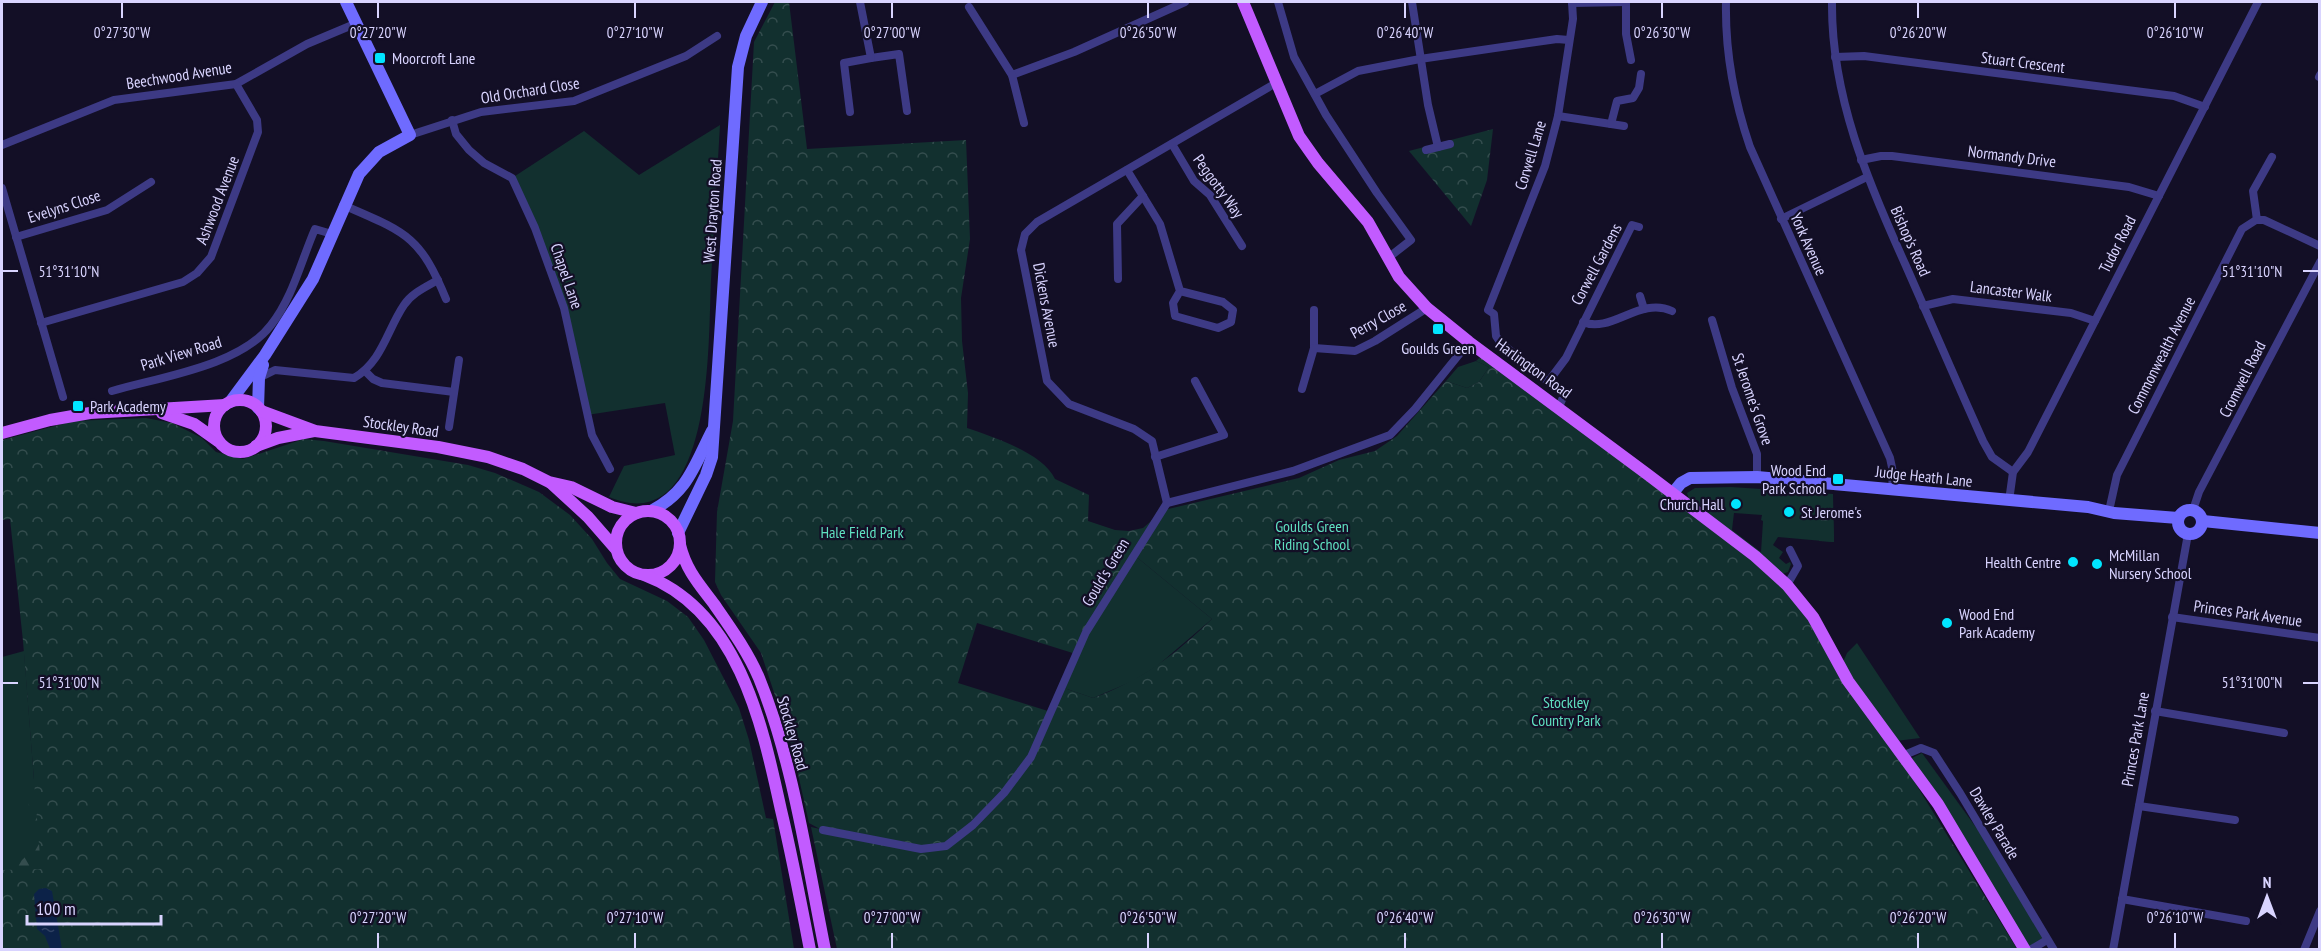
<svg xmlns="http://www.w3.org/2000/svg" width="2321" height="951" font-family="'PT Sans Narrow',sans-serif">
<defs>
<pattern id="forest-firs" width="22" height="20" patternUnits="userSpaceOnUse" patternTransform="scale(1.5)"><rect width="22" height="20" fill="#12302f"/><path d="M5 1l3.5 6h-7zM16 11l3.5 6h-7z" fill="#344d4e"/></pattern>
<pattern id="park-crowns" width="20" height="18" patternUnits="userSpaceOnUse" patternTransform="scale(1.5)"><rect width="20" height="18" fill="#12302f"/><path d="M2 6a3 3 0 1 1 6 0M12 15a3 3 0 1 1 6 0" fill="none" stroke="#344d4e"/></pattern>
<pattern id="water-ripples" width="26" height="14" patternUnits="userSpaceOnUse" patternTransform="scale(1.5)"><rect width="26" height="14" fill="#0c2248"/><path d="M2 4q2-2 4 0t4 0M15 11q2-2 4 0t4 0" fill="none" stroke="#2f4163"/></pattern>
</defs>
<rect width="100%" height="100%" fill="#130f26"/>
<g fill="#12302f" fill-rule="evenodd">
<path d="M720,125C717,177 714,228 711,280C708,337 715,542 609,497L624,466L675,455L665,403L587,415L564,308L512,178L584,131L639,175Z"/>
<path d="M1476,361L1489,367L1479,382L1467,388L1446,381L1458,367Z"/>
<path d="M1731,487L1833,494L1834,542L1778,537L1773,545L1783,552L1779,558L1786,564L1790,562L1791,564L1788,572L1782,574L1689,500L1687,493L1695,488ZM1734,513L1762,515L1761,520L1763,521L1761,552L1732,530Z"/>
<path d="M1133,554L1212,619L1157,666L1133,681L1093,698L1061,687L1076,654Z"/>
<path d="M1857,643L1920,738L1896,741L1864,697L1843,662L1847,653Z"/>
<path d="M24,651L41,870H2V657Z"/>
<path d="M1922,753L1999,859L2047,940L2030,949L1910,759Z"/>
</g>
<g fill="url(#forest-firs)">
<path d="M1833,509L1834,542L1819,541L1818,530L1823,514Z"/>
<path d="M36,779L52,854L2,949V862C8,862 20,864 25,857C36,842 27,800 27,780Z"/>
</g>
<g fill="url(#park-crowns)" fill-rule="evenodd">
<path d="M775,2H789L807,149L966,140L970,239L961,298L962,341L968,393L967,428C993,437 1043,453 1055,479L1089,495L1088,521L1115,530L1129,531L1143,528L1164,510L1299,478L1339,460L1375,451L1397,436L1446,381L1467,388L1479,382L1489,367L1476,361L1485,353L1787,585L1898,755L2017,949H837L811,827L820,829L809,823L792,747L761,653L721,595L715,582L717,512L733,421L754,42ZM1133,554L1212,619C1173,656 1144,679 1093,698L1061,687L1051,712L958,683L977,623L1076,654Z"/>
<path d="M1493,129L1487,180L1471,226L1409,151Z"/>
<path d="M146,418L172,423L202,438L216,452L243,459L304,439L324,441L468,465L495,473L539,492L570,515L592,539L607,563L620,579L667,601L688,617L704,640L739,708L749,740L766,818L773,819L794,949H2V870L41,869L23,641L10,519L2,520V440L74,421Z"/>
</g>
<path fill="url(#water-ripples)" d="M46,888L52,891L62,949H50L45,936L37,929L34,894L39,889Z"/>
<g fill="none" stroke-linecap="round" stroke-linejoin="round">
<g stroke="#3d3a85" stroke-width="8">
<path d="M860,2L871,58L899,54L907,111"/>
<path d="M1278,2L1294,57L1326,115L1377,193L1411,240L1388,258"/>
<path d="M1412,2L1428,105L1438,147"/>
<path d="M1626,2V34L1631,60"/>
<path d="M1726,2C1725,52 1734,100 1750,147L1890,458L1893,472L1892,490"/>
<path d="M1832,2C1831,96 1868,182 1906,266C1932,325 1957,383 1983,441L1992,457L2013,472"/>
<path d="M1572,3L1626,2"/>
<path d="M969,7L1012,75L1074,52L1185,2"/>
<path d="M1835,57L1864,56L2174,96L2205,107"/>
<path d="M1012,75L1024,123"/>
<path d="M2319,77L2320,75"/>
<path d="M1315,94L1358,71L1420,59L1557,39L1569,40"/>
<path d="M850,112L844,63L871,58"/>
<path d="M1558,116L1611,124L1617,101L1633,98L1639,88L1641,74"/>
<path d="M452,120L456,134L469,150L484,163L512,178L535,228L564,308L592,435L610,469"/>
<path d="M1611,124L1624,126"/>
<path d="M410,135L481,112L574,101L686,56L717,36"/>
<path d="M1172,144L1194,181L1210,195L1242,246"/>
<path d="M2,145L114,100L236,84L307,44L357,23"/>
<path d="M1426,150L1450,144"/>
<path d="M1861,160L1881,156H1892L2129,187L2159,196"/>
<path d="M1127,170L1160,224L1180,291L1173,303L1175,316L1218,328L1231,322L1233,310L1223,302L1180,291"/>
<path d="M2,188L63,397"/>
<path d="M343,205C405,232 420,235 446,299"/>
<path d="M1781,219L1867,177"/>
<path d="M2257,220L2253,191L2272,157"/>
<path d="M16,237L107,210L151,182"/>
<path d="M1118,279L1117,224L1143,196"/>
<path d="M1640,296L1644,309"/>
<path d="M1923,306L1953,299L2071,313L2095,321"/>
<path d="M1712,320L1732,388L1757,454V477"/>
<path d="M1583,322C1611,334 1640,296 1672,311"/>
<path d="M41,323L183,282L197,273L211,257L258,132L257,120L236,84"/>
<path d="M1314,348V310"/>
<path d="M365,371L373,379L382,383L454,392"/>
<path d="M259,378L275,370L354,378C382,362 387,330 404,305C412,293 426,287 438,280"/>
<path d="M1548,382L1566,358L1632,225L1639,227"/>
<path d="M1302,389L1314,348L1355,351L1375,341L1427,308"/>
<path d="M112,391C160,377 240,366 271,325C293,297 301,261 315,229L332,234"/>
<path d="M1559,407L1564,395L1500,342L1496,336L1494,314L1488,310L1545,166L1558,116L1573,19L1572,2"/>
<path d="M449,427L459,360"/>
<path d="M1155,457L1224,435L1195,381"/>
<path d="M2009,501L2013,472L2028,452L2258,2"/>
<path d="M1167,503L1152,441L1134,429L1069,404L1047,381L1021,250L1025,234L1037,222L1276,83"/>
<path d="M2193,510L2199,492L2320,262"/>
<path d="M2109,511L2117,475L2242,229L2256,220H2264L2320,246"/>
<path d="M1787,585L1798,566L1790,550"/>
<path d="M2172,617L2320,638"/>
<path d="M2155,711L2284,733"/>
<path d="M1902,756L1921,748L1934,753L1960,793L2054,950"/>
<path d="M2139,806L2235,820"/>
<path d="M823,830L921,849L946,846L973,825L1004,793L1031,757L1086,632L1167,503L1293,471L1390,435L1415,409L1469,342"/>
<path d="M2122,899L2246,921"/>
<path d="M2030,950L2047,940"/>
<path d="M2113,950L2188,534"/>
<path d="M2304,950L2320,911"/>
</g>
<g stroke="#6f6bff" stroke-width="12">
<path d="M230,402L265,355L313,279L359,174L379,152L410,135L346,2"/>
<path d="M258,408L259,378L263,365"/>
<path d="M1672,494L1681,483L1690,478L1757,477L2088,507L2114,513L2178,518"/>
<circle cx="2190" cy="522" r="12"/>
<path d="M651,511C688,492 694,466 712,431"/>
<path d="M2203,521L2320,533"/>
<path d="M678,533L706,475L712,457L738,67L746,36L762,2"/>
</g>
<g stroke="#c25bff" stroke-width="12">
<path d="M1243,2L1299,136L1318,163L1368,222L1399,277L1427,308L1469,342L1647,474L1755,556L1787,585L1813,617L1848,681L1938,804L2025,950"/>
<circle cx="240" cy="426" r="26"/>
<path d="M261,411L315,431L438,447L488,457L523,469L549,482L571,487L612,507L636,513"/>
<path d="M162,413L194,424L218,441"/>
<path d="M2,433L50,420L90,413L225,405"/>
<path d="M256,446L278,438L314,431"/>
<path d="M551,483L588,517L615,548"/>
<circle cx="648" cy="543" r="32"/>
<path d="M680,545C686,570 699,584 714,604C730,627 748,652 759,678C793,761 807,861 825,950"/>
<path d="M644,575C738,610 762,723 781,810C792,856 801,903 810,950"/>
</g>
</g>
<path fill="none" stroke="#d9d4ff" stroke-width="2" d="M122,3V18M378,3V18M635,3V18M892,3V18M1148,3V18M1405,3V18M1662,3V18M1918,3V18M2175,3V18M3,271H18M2303,271H2318M3,683H18M2303,683H2318M378,933V948M635,933V948M892,933V948M1148,933V948M1405,933V948M1662,933V948M1918,933V948M2175,933V948"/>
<g fill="#00e5ff" stroke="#130f26" stroke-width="2">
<rect x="374" y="52" width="12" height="12" rx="3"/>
<rect x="1432" y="323" width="12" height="12" rx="3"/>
<rect x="72" y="400" width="12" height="12" rx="3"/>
<rect x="1832" y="473" width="12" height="12" rx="3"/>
<circle cx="1736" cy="504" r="6"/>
<circle cx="1789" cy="512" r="6"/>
<circle cx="2073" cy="562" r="6"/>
<circle cx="2097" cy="564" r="6"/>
<circle cx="1947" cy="623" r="6"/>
</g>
<g text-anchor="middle" stroke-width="4.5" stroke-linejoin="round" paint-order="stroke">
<g font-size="16" fill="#d9d4ff" stroke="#130f26" text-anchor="start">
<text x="392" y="64">Moorcroft Lane</text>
<text x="1438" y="354" text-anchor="middle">Goulds Green</text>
<text x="90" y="412">Park Academy</text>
<text x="1826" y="476" text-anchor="end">Wood End<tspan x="1826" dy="18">Park School</tspan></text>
<text x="1724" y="510" text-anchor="end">Church Hall</text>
<text x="1801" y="518">St Jerome's</text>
<text x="2109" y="561">McMillan<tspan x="2109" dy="18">Nursery School</tspan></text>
<text x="2061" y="568" text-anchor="end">Health Centre</text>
<text x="1959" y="620">Wood End<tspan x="1959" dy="18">Park Academy</tspan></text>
</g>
<g font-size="16" fill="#d9d4ff" stroke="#130f26">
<text transform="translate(2023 62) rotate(7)" y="6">Stuart Crescent</text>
<text transform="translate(179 75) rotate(-9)" y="6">Beechwood Avenue</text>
<text transform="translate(530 90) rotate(-9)" y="6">Old Orchard Close</text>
<text transform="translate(1530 155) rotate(-73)" y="6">Corwell Lane</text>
<text transform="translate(2012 156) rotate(7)" y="6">Normandy Drive</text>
<text transform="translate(1219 186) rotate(54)" y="6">Peggotty Way</text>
<text transform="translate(217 200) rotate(-69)" y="6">Ashwood Avenue</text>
<text transform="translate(64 206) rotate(-18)" y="6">Evelyns Close</text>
<text transform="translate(712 211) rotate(-86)" y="6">West Drayton Road</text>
<text transform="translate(1911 241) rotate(66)" y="6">Bishop's Road</text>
<text transform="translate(1809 244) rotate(66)" y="6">York Avenue</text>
<text transform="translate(2117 244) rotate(-63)" y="6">Tudor Road</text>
<text transform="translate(1596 264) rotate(-62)" y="6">Corwell Gardens</text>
<text transform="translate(567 276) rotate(71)" y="6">Chapel Lane</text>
<text transform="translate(2011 291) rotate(7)" y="6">Lancaster Walk</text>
<text transform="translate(1047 305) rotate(79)" y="6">Dickens Avenue</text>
<text transform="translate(1378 319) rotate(-29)" y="6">Perry Close</text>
<text transform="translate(181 353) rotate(-17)" y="6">Park View Road</text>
<text transform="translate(2161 355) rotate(-63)" y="6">Commonwealth Avenue</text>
<text transform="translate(1534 368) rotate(36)" y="6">Harlington Road</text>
<text transform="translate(2242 379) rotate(-63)" y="6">Cromwell Road</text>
<text transform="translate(1753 399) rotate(71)" y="6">St Jerome's Grove</text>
<text transform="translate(401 426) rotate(8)" y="6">Stockley Road</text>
<text transform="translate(1924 476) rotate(6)" y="6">Judge Heath Lane</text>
<text transform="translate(1105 572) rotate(-59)" y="6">Gould's Green</text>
<text transform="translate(2248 613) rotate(8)" y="6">Princes Park Avenue</text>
<text transform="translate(793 733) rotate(74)" y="6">Stockley Road</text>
<text transform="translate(2135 739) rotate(-80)" y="6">Princes Park Lane</text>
<text transform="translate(1995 823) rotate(59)" y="6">Dawley Parade</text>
</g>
<g font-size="16" fill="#5fe0c0" stroke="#130f26">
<text x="1312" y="532">Goulds Green<tspan x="1312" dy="18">Riding School</tspan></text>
<text x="862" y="538">Hale Field Park</text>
<text x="1566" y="708">Stockley<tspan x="1566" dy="18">Country Park</tspan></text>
</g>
</g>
<g font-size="15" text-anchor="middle" fill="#d9d4ff" stroke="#130f26" stroke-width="4.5" stroke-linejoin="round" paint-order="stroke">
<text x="122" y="38">0°27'30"W</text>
<text x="378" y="38">0°27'20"W</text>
<text x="635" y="38">0°27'10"W</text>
<text x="892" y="38">0°27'00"W</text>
<text x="1148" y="38">0°26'50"W</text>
<text x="1405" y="38">0°26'40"W</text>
<text x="1662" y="38">0°26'30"W</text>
<text x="1918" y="38">0°26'20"W</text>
<text x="2175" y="38">0°26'10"W</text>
<text x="69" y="277">51°31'10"N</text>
<text x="2252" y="277">51°31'10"N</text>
<text x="69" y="688">51°31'00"N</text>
<text x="2252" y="688">51°31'00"N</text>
<text x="378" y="923">0°27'20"W</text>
<text x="635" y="923">0°27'10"W</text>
<text x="892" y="923">0°27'00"W</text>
<text x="1148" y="923">0°26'50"W</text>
<text x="1405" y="923">0°26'40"W</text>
<text x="1662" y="923">0°26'30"W</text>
<text x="1918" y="923">0°26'20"W</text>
<text x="2175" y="923">0°26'10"W</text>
</g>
<rect width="2321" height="951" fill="none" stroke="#d9d4ff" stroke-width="6"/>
<g transform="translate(2267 897)" stroke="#130f26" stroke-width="4.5" paint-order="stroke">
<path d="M0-4.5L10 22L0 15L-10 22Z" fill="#d9d4ff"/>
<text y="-9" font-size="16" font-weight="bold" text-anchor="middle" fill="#d9d4ff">N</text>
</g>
<path d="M27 915v9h134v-9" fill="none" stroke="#d9d4ff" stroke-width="3"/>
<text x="36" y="915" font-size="18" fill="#d9d4ff" stroke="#130f26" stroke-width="4.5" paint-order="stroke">100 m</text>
</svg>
